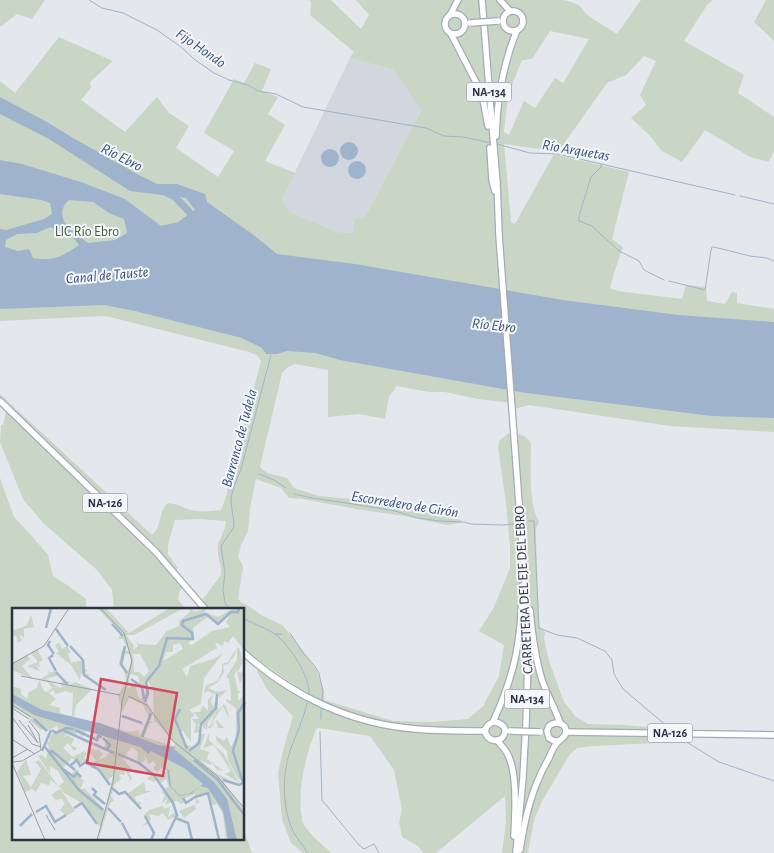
<svg xmlns="http://www.w3.org/2000/svg" width="774" height="853" font-family="'Alegreya Sans',sans-serif">
<rect width="100%" height="100%" fill="#e4e7ec"/>
<path fill="#d2d6de" d="M350,58L394,70L421,111L365,217L355,233L337,232L290,212L282,199Z"/>
<g fill="#c9d6c5" fill-rule="evenodd">
<path d="M0,0H45L32,19L17,14L0,27Z"/>
<path d="M309,0H331L361,29L369,15L356,0H563L571,2L579,5L587,15L617,34L641,0H713L707,5L684,41L744,75L738,93L774,117V151L769,162L750,157L705,130L682,162L662,151L649,135L631,118L646,105L640,95L656,61L644,56L626,75L607,83L558,152L504,144L511,222L515,224L554,154L629,172L612,239L623,247L614,273L610,288L618,291L682,299L686,285L706,287L707,301L725,304L732,292L737,293V303L774,309V432L670,426L529,405L514,409L512,403L478,399L445,392H429L396,386L395,389L389,396L385,419L359,414L328,417V370L295,364L288,367L282,373L260,467L267,473L287,478L294,488L319,496L361,500L378,504L413,510L461,520V523L447,525L404,516L356,509L303,499L289,498L281,488L256,479L250,508L248,531L241,545L238,557L243,566L238,599L241,602L253,609L261,615L282,625L294,639L307,656L317,671L324,690V700L393,721L432,722L468,719L483,706L499,676L504,645L479,631L494,607L510,568V547L506,503L498,448L499,441L506,435L515,431V434C523,434 527,437 531,444C531,467 528,502 539,522L536,528V538L539,626L545,632L544,639L549,661L564,702L576,717L588,724L624,725L662,728L664,735L656,743L593,746L577,748L570,754L542,801L534,820L528,853H502L506,823L505,796L436,853H423L418,846L402,837L399,822L402,810L394,770L370,736L318,728L316,729C306,755 298,785 301,813C302,816 302,819 302,821C307,833 322,844 331,853H303L291,843L282,819L278,773L284,747L293,716L268,691L257,671L260,665L284,681L298,688L258,660L244,648V609H204L199,604L221,575V567L218,555V544L225,528L226,521L199,519L175,520L168,544V554L178,568L175,573L186,584L179,592L178,599L185,609H114L112,590L97,570L43,523L23,499L0,442L1,425H3L7,407L0,401V394L152,535C162,527 158,511 168,503C177,504 180,506 188,509C199,513 210,511 221,510L225,500L261,361L257,355L249,352L110,317L103,316L0,321V81L15,93L59,37L113,61L90,82L91,88L81,100L125,132L157,97L169,113L189,126L176,148L218,177L234,151L204,133L234,79L244,83L255,63L271,69L262,91L278,97L268,114L285,125L265,161L295,173L282,199L290,212L337,232L354,233V219L365,217L421,111L394,70L350,58L354,52L310,15L311,2ZM550,31L589,39L563,83L555,78L535,108L524,101L509,135L504,132L507,104L513,82L522,60L532,59Z"/>
<path d="M766,0H774V41L754,22Z"/>
<path d="M0,478L14,517L30,534L48,555L53,576L67,585L86,599V609H14V839H244V826L246,836L252,853H0Z"/>
</g>
<g fill="#9fb4cc" fill-rule="evenodd">
<path d="M0,97L47,122L73,138L102,154L137,174L157,184H177L205,194L207,202L255,236L277,254L355,264L563,300L678,315L774,322V418L712,416L526,393L340,360L315,353L287,351L277,354H266L262,348L242,338L135,311L104,305L0,309V229L6,230L44,219L52,214L50,203L41,200L0,194V160L22,164L81,182L125,199L161,226L178,222L195,210L186,198L130,191L49,139L0,114ZM69,200L93,202L109,213L124,219L127,233L115,240L88,243C77,234 56,223 64,206C65,203 67,202 69,200ZM50,227L72,236L79,245C62,257 54,261 33,258L29,249L18,251L5,247L6,240L17,234L37,233Z"/>
<circle cx="349" cy="151" r="9"/>
<circle cx="330" cy="158" r="9"/>
<circle cx="357" cy="170" r="9"/>
</g>
<g fill="none" stroke-linecap="round" stroke-linejoin="round">
<g stroke="#9fb4cc" stroke-width="1">
<path d="M89,0L102,8L123,13L157,30L181,47L194,59L214,73L229,80L248,85L258,91L276,94L303,107L426,128L444,136L463,137L491,143"/>
<path d="M497,144L530,153L558,154L735,195"/>
<path d="M601,164V167L591,177L579,216V221L592,226L619,251L639,261L644,270L664,280"/>
<path d="M740,196L774,204"/>
<path d="M669,281L705,290L711,250L712,247H714L750,256L767,258L774,261"/>
<path d="M259,474L274,480L286,488"/>
<path d="M294,494L312,498L353,504L395,511L418,518L440,521L464,522L471,524L503,525L514,524"/>
<path d="M528,521H534L539,628L557,635L577,638L605,651L612,660L614,674L623,689L668,727"/>
<path d="M230,609L225,603L223,590L225,573L221,547L223,543L232,530L234,527C234,519 232,511 231,503C231,490 237,480 241,469L271,355"/>
<path d="M244,619C254,624 266,628 275,634C289,644 311,678 309,694"/>
<path d="M290,633L303,653L314,665L319,673L323,692L322,700"/>
<path d="M276,634H282"/>
<path d="M321,719V708"/>
<path d="M320,732L322,800L359,845L364,849L374,844L379,853"/>
<path d="M680,738L719,762L774,781"/>
<path d="M308,853C303,845 297,839 293,831C282,807 282,776 290,751C296,734 304,718 308,700"/>
</g>
<path stroke="#9fb4cc" stroke-width="7" d="M167,193L175,197L196,219"/>
<g stroke="#a3abb8" stroke-width="8">
<g id="primary">
<path d="M482,0L492,124L497,183L499,235L526,597L528,659L526,724L523,777L516,853"/>
<path d="M500,0L510,11"/>
<circle cx="513" cy="21" r="10"/>
<circle cx="455" cy="24" r="10"/>
<path d="M450,15L458,0"/>
<path d="M451,34L477,84L483,99L488,126"/>
<path d="M496,136C497,99 503,64 517,30"/>
<path d="M490,148L492,180L495,191"/>
<path d="M0,401L155,551L205,609"/>
<path d="M530,610C532,633 535,657 542,680C547,695 555,708 560,723"/>
<path d="M244,653C292,696 351,724 416,729C439,731 462,731 485,731"/>
<path d="M493,722C500,722 508,727 504,735C496,750 474,731 493,722C515,674 522,638 522,586"/>
<path d="M566,732L774,735"/>
<path d="M497,740C500,744 504,748 507,753C518,772 515,814 514,836"/>
<path d="M520,850C525,817 532,787 549,758C551,753 554,745 559,741C562,738 565,738 566,732C566,722 555,721 549,726L547,731L549,738L554,741H559"/>
</g>
</g>
<use href="#primary" stroke="#fff" stroke-width="5.5"/>
<g stroke="#a3abb8" stroke-width="8" stroke-linecap="butt">
<g id="primary-bridge">
<path d="M470,23L498,21"/>
<path d="M510,731L540,732"/>
</g>
</g>
<use href="#primary-bridge" stroke="#fff" stroke-width="5.5"/>
</g>
<g text-anchor="middle" stroke-width="4" stroke-linejoin="round" paint-order="stroke">
<g fill="#f4f6f9" stroke="#676e7b" stroke-width="1">
<rect x="466.5" y="82.5" width="45" height="19" rx="4"/>
<rect x="82.5" y="493.5" width="45" height="19" rx="4"/>
<rect x="504.5" y="689.5" width="45" height="19" rx="4"/>
<rect x="647.5" y="723.5" width="45" height="19" rx="4"/>
</g>
<g font-size="12" font-weight="bold" fill="#2b3445">
<text x="489" y="96">NA-134</text>
<text x="105" y="507">NA-126</text>
<text x="527" y="703">NA-134</text>
<text x="670" y="737">NA-126</text>
</g>
<g font-size="14" fill="#3f6138" stroke="#f4f6f9">
<text x="87" y="236">LIC Río Ebro</text>
</g>
<g font-size="14" fill="#2b3445" stroke="#f4f6f9">
<text transform="translate(523 590) rotate(-93)" y="5">CARRETERA DEL EJE DEL EBRO</text>
</g>
<g font-size="15" font-style="italic" fill="#34527a" stroke="#f4f6f9">
<text transform="translate(201 48) rotate(35)" y="5">Fijo Hondo</text>
<text transform="translate(576 150) rotate(10)" y="5">Río Arquetas</text>
<text transform="translate(122 157) rotate(27)" y="5">Río Ebro</text>
<text transform="translate(107 275) rotate(-5)" y="5">Canal de Tauste</text>
<text transform="translate(494 325) rotate(6)" y="5">Río Ebro</text>
<text transform="translate(239 438) rotate(-75)" y="5">Barranco de Tudela</text>
<text transform="translate(405 504) rotate(9)" y="5">Escorredero de Girón</text>
</g>
</g>
<g transform="translate(12 608)">
<rect width="232" height="232" fill="#e4e7ec"/>
<path d="M85,0H94L117,25L158,0H172L122,27H114L122,38L121,42L126,38L124,33L127,36L144,37L155,23L167,18V13L178,4V0L182,4L195,0L192,4L206,9L222,0H232V42L221,28L216,35L212,33L211,38L203,34L205,40L170,61L175,69L178,58L202,51L211,45L192,70L189,96L177,102L183,107L179,110V134L171,123H167L172,136L182,139L189,126H193L188,141L197,144L195,151L212,163L205,162L200,155L198,157L188,152L204,165L227,177L211,173L232,202V232H214L211,206L205,196L200,197L196,186L184,190L188,194L183,197L184,201L172,210L167,203L184,196L183,186L171,191L173,194L169,196L165,193L153,196L156,190L149,196L153,188L150,184L157,178L154,171L149,175L146,171L142,174L135,171L140,166L145,169L155,163L151,159L145,164L141,160L144,157L141,153L137,156L132,147L133,152L125,157L126,144L120,139L111,150L122,164L115,160L120,171L116,174L118,171L113,162V167L107,166L109,171L102,177L99,188L102,192L97,197L87,231L88,219L75,201L71,196L63,201L68,194L52,185L47,178L52,174L46,163L38,158V166L26,148L30,147L34,151L37,139L33,133L38,134L37,128L47,121L45,118L34,123L33,120L29,122L17,112L19,110L0,98V78L9,81V86L15,91L17,84L25,80L27,72L32,83L36,84L40,80L34,72L28,71L37,66L35,59L38,65L43,63L47,67L34,71L48,80L51,79L47,75L57,73V77L63,74L80,81L64,97L62,109L118,124L126,122L128,127L133,118L114,109L134,117L137,110L131,97L117,90L110,104L106,88L114,73L112,63L115,65L119,54L118,46H113L110,60L107,56L110,42L117,43L111,31H106L108,26L111,27ZM219,6L214,14L218,19L200,23L180,37L176,35L182,30L181,20L194,10L198,9L205,17ZM168,35L171,41L151,53L154,44H161V37ZM121,46H128L137,63L132,69L128,64H122ZM119,66L126,68L128,79L134,81L132,91L127,90L123,76L115,81ZM136,73L141,82L142,114L138,113L141,106L134,93ZM41,82L44,86L53,83L61,85L60,108L48,105V100L37,97L44,91L37,85ZM144,114L163,136L162,138L132,129L138,115ZM74,123L95,129L92,141L98,144L92,150L87,151L91,146L86,141L84,143L78,139L75,142L84,152L78,158L79,160L85,161L94,173L101,168L93,202L73,181H68L72,173L65,166L67,163L64,161L58,168L51,160L60,150L67,156L77,153L72,150L75,146L72,143L61,149L51,140L56,135L62,143L65,140L59,137L62,131L56,127L51,130L55,126L62,128L65,124L71,129ZM19,7L22,19L12,21V30L7,26L10,32L6,35L4,27L0,30V20L3,22L15,17ZM47,34L50,41L55,38L59,44L56,45L59,55L74,51L70,55L72,61L76,62L72,65L78,67L75,70L69,65L68,72L59,57L44,45L47,44L43,37ZM225,40H227L229,45L230,55L226,64L232,65L228,76L225,62L222,67L226,83H230L226,85V93L232,87V173L226,171L216,152L215,143L204,132V128L212,133L215,129L219,139L224,129V100L215,94L214,91L219,93V86L217,71L214,69L225,52ZM25,41L31,52L27,54L28,59L24,57L28,63L15,58L26,54L19,45L15,47L18,51L10,58L21,71L0,62V55ZM224,41L223,47L216,56L211,57L212,64L205,75L196,80L206,84L215,82L207,90L206,86H201L199,93L201,99L205,88L206,103L212,96L215,100L217,111L211,98L197,119L205,112L212,120H206L204,113L199,120H196L205,103L196,114L195,122L186,115L187,124L182,125L184,117L180,111H187L182,104H188L191,97L196,103V92L201,86L196,83L192,85L194,77L205,73L210,63V56L216,54ZM197,125V132L212,146L226,173L232,175L226,174L213,166L219,163L202,137L191,140ZM14,151L19,167L11,168L19,179L29,161L24,154L19,156L20,159L19,156L27,152L47,179L39,172L37,177L29,175L24,184L20,181L13,184L5,164ZM132,174L134,183H140L122,189L125,194H129L127,200L115,186ZM48,181L63,203L54,208L48,202L53,196L50,191L44,192L39,187ZM151,198L152,201L158,199L156,209L165,203L168,214L162,209L156,212L151,205L146,208L137,206L139,211L136,216L129,219L138,211L133,212L132,207L137,202Z" fill="#c9d6c5" fill-rule="evenodd"/>
<path d="M0,86L30,102L88,115L146,137L163,139L162,141L202,174L215,191L225,232H216L211,203L196,180L188,178L179,186L167,188L157,177L155,161L128,139L22,107L0,94ZM139,143L172,160L191,176L177,186L167,187L159,178L157,162L136,146Z" fill="#9fb4cc" fill-rule="evenodd"/>
<path fill="none" stroke="#9fb4cc" stroke-width="2.5" d="M100,16L111,28M34,20L39,0M44,21L56,38M38,33L36,37L42,46M58,38L71,52M113,38L109,56L115,65M41,47L37,50L44,63M71,52L72,67L94,82M44,64L55,76M119,71L130,79L132,91M133,94L136,85L134,74L147,58L155,30L181,31L180,25L170,17L171,13L194,6L206,16L219,4H226L227,0M168,101L163,111L175,141M110,108L130,115M22,111L35,123M40,122L44,125L54,120L62,121M51,122L81,136M63,122L85,132L86,128L90,129M130,129L139,105M91,130L98,137L94,142M82,136L102,145M33,139L67,182L91,202M30,143L39,122M177,143L187,135L189,116L204,100L205,86M37,145L40,143L63,162M106,146L127,155L142,167L161,195L165,207L153,232M182,152L205,171L233,208M59,157L65,152L68,158L74,154L87,162L98,177M51,161L62,169L65,165L69,169M211,172L227,177L231,175L221,143L227,122L226,105L233,94M80,180L84,184L82,187L93,196M100,180L107,186L113,184L129,201M183,189L196,185L207,231M171,190L174,195L183,189M62,200L70,195L85,216M96,200L109,214M24,204L34,198L43,214L54,207M133,208L142,225L139,232M164,210L176,215L180,232M110,215L119,232M8,218L20,206"/>
<path fill="none" stroke="#9a9fa9" stroke-width="1" d="M0,56L32,38L57,0M9,68L108,87M116,88L135,97L161,133L205,168L233,201M0,97L19,109M0,100L17,111M0,109L20,136L29,139M7,112L26,135M16,117L26,135M1,132L23,146M0,150L16,141M1,154L10,153L29,142L27,126L17,113M0,155L33,232M34,207L43,222M85,232L101,174L110,94L120,53L112,25L88,0"/>
<path fill="#d1495b" fill-opacity="0.15" stroke="#d1495b" stroke-width="2.5" d="M89,71L165,85L151,168L75,155Z"/>
<rect width="232" height="232" fill="none" stroke="#2b3445" stroke-width="2.5"/>
</g>
</svg>
